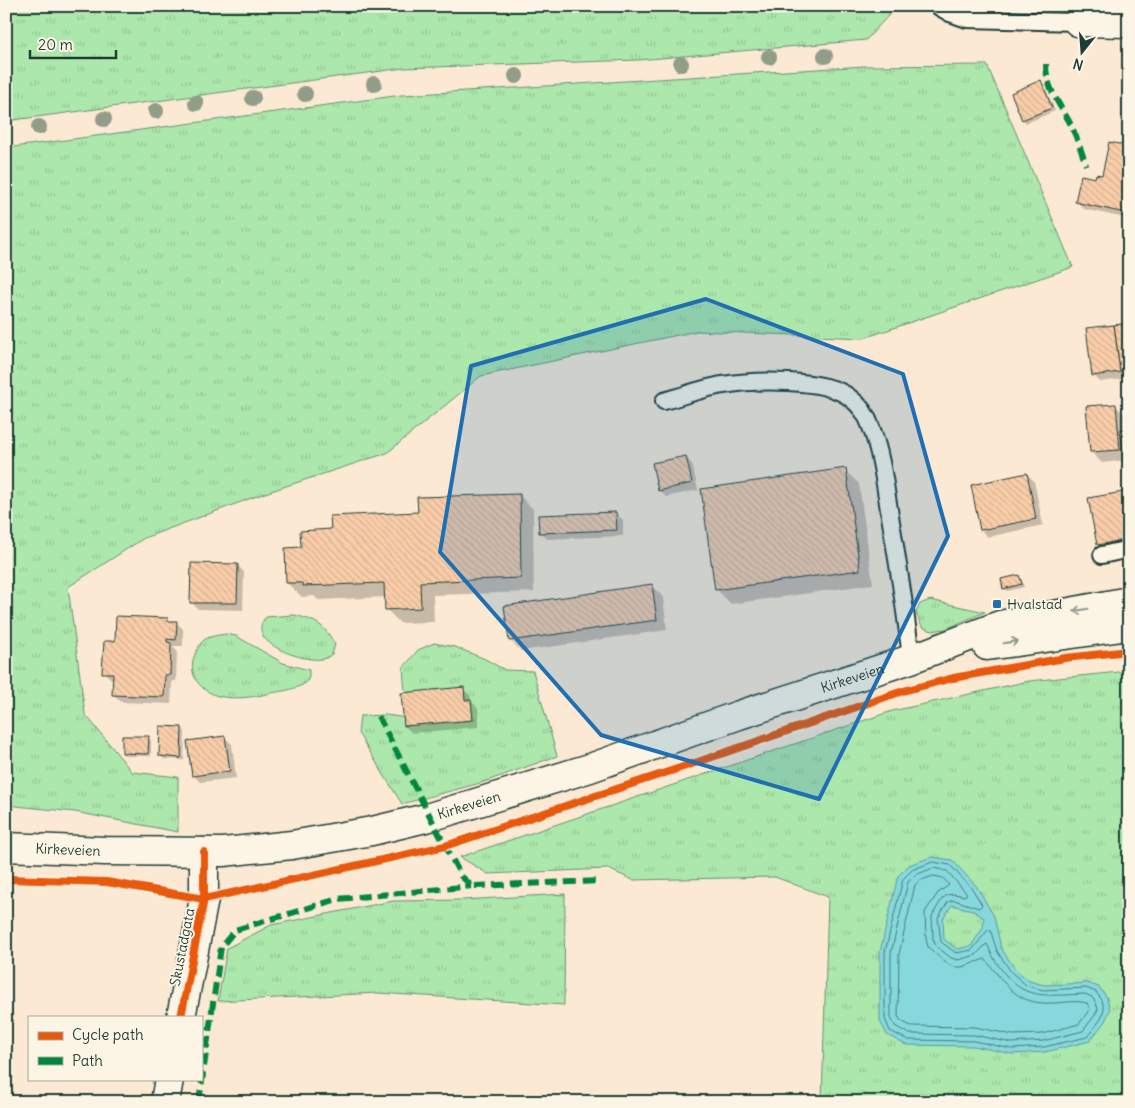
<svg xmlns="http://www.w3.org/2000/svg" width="1135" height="1108" font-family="Delius,sans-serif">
<defs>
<pattern id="grass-tufts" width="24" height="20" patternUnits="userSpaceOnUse" patternTransform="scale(1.25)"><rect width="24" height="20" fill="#ace7ac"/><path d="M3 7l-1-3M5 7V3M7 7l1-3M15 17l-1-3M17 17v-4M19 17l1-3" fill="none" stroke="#94c795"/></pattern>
<pattern id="building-back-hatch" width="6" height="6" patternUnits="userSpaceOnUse" patternTransform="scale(1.25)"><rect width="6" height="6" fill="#facda9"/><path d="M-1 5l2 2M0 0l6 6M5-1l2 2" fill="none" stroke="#d6b192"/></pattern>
</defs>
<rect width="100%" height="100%" fill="#fbe9d3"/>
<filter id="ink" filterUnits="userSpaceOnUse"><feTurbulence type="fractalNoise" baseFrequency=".02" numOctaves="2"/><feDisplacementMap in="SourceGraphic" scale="10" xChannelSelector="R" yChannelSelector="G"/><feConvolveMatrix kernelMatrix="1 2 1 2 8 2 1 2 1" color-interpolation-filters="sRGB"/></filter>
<g filter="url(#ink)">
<g fill="url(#grass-tufts)" stroke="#669270">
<path d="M6,6H897L866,40L638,60L404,68L6,121Z"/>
<path d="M987,65L1073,267L864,338L697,331L481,376L387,453L265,493L144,538L68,587L85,714L132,772L178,777V832L75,812L6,805V148L402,95L865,66Z"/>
<path d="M930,600L985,612L945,629L932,631L922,627L916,613L920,604Z"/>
<path d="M294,615C317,621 324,624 335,645L332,654C329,656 326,659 322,659C306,662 258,647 261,627C261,623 264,619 266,617Z"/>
<path d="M226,634L236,636L283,663L309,670V677L307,682C298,689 283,691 271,693C255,697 235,700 218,696C198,690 186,672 196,652C198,648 200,643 204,640C210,636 219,635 226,634Z"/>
<path d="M434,643L455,647L485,659L505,670L533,671L557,756L484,782L402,804L358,733L360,716L386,715L407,718L403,668L418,650Z"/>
<path d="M1129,671V1102H822L828,897L775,877L633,880L608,869L488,874L460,857L892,711L1029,681Z"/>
<path d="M565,894L564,1005L378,993L218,1001L227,948L271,925L393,901L462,900Z"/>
</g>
<path fill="#87d8dd" stroke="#5d9a99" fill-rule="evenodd" d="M932,857L952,860L977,887L994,916L1001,948L1015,969L1029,981L1044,985L1087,983L1099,987L1107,998L1110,1010L1105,1021L1090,1041L1045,1052L1012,1054L974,1046L906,1045L887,1035L880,1021V952L898,876L909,865ZM952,905L972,910L984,918L983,928L971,946L957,949L944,939L943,919Z"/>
<g fill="#0003">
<path d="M1041,82L1044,85L1055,111L1026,123L1023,119Z"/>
<path d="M1129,147V219L1084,209L1077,202L1096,179L1103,176Z"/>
<path d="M1129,324V378L1100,382L1093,375Z"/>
<path d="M1115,405L1126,416L1127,430H1129V462L1127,460L1102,463L1091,452Z"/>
<path d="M685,457L692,464L698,490L666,497L659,490Z"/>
<path d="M845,470L859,484L873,584L731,604L717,590Z"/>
<path d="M1027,474L1034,481L1043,525L988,537L981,530Z"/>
<path d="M1129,492V552L1109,555L1098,545Z"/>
<path d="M519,495L533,509L534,592L433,595L434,622L400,623L386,609V597L318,600L314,596L302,597L287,583L302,548L332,531Z"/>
<path d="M615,513L623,520V536L547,539L540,532Z"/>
<path d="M237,565L244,572L243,610L198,609L191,602Z"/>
<path d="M1019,577L1022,580L1024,587L1007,591L1004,588Z"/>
<path d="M652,586L663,597L667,630L521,651L510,640Z"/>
<path d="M167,619L170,622H176L183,629V646H172L177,651L176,681H172L171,704L121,702L114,695V679H111L104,672L116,642Z"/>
<path d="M463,689L470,696L471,701L478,708L479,727L412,733L405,726Z"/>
<path d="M182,728L185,732L184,760L164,759L160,756Z"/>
<path d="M148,737L151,741V756H126L123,753Z"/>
<path d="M224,737L232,744L236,778L200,782L193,775Z"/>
</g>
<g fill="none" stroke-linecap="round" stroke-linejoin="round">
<g stroke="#497b78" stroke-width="1">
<path d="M933,862L950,865L973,890L982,905L979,908L954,900L948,902L938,918L941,942L956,953L972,950L988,930L990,929L997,951L1011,972L1026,985L1043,990L1086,988L1096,992L1102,1000L1104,1010L1101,1019L1087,1037L1044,1047L1012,1049L974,1041L908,1040L890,1031L885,1019V952L903,879L912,870Z"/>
<path d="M934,868L947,871L967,894L965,896L954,894L947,895L942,899L932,916L933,939L936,946L951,958L958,960L976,955L985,945L987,944C989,948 990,951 992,955C1019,1001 1037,996 1085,994L1092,997L1096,1003L1098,1009L1095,1015L1083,1031L1043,1041L1012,1043L974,1035L909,1034L895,1026L891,1018V953L908,882L915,875Z"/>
<path d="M934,876L943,878L949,885L938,893L925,912L926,939L928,947L946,963L954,967H962L985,959C1005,983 1016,1005 1051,1003C1062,1003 1076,1000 1087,1003L1090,1009L1079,1024L1042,1034L1013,1035L975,1027L911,1026L901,1021L898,1016L899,954L915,885L919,881Z"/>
</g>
</g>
<g fill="url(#building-back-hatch)" stroke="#1f3d34">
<path d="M1041,80L1052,108L1022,120L1011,93Z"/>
<path d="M1109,142L1129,146V196L1125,213L1075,202L1081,175L1095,178L1096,174L1102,175Z"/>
<path d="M1129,323V371L1120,372L1114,325Z"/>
<path d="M1114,325L1120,372L1092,376L1086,328Z"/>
<path d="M1116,404L1120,450L1090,452L1086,406Z"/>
<path d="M1129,428V460L1125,461L1120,430Z"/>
<path d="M686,456L692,483L658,491L652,463Z"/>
<path d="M846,468L860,570L715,590L701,489Z"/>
<path d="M1027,473L1036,519L980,530L971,485Z"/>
<path d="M1129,491V539L1097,545L1088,498Z"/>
<path d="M520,494L521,578L420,582L421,608L385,610L384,583L303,586L302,583H286L285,548L301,547L300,531L331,529L330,516L418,512L417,497Z"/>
<path d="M616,512L617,530L539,533L538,515Z"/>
<path d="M191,563L238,564L237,603H190Z"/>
<path d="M1019,575L1022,584L1003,589L1001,579Z"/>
<path d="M652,584L657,620L509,641L504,606Z"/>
<path d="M116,616L168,618L167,621H177L176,640L167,639V642L171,643L170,675H165L164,697L112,695L113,673H102L104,641H115Z"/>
<path d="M464,687L465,700H471L473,720L404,726L401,693Z"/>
<path d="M160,726L182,727L181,758L159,756Z"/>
<path d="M122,736H149L148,754L122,753Z"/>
<path d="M225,736L230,771L192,776L187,741Z"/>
</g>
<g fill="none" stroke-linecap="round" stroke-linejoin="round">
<g stroke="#1f3d34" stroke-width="20">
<g id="lane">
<path d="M938,6L950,13L967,19L1078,22"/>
<path d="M664,401C683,396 703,388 723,385C753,380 825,378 849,397C859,404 867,415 871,427C882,456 885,486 890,516C898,564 906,611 911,659"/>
<path d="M1102,555L1129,549"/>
</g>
</g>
<g stroke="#1f3d34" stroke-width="31">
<g id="street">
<path d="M1078,22L1129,23"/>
<path d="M181,1017L204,899V852"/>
<path d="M165,1102L169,1079"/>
</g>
</g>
<g stroke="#1f3d34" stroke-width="31">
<g id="secondary">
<path d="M987,646L1129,626"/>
<path id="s1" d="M6,847L105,851L223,852L292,845L372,831L430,817L590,768L739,715L911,659L1000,625L1129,601"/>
</g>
</g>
<use href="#lane" stroke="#fcf5e5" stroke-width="16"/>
<use href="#street" stroke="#fcf5e5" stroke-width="28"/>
<use href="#secondary" stroke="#fcf5e5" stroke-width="28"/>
<g stroke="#00873e" stroke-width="6" stroke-dasharray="12 6" stroke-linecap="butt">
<path d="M1046,64C1046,87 1058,102 1069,121C1076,135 1081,150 1086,165"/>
<path d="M378,716L461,876L472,886L599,881"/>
<path d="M199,1102L221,947L235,930L338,899L472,886"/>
</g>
<g stroke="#fcf5e5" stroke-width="11">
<g id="cycleway">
<path d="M6,879L107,882L204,899L445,846L689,765L903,691L953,678L1065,658L1129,651"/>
<path d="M181,1017L204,899V852"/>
</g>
</g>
<use href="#cycleway" stroke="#e8590c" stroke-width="8"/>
</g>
<g fill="#919d89">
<circle cx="825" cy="56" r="8"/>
<circle cx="769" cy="57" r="8"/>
<circle cx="681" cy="64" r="8"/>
<circle cx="516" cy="76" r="8"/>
<circle cx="374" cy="84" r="8"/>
<circle cx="305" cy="94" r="8"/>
<circle cx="253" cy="98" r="8"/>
<circle cx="196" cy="103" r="8"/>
<circle cx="156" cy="111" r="8"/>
<circle cx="104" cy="119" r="8"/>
<circle cx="39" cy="127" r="8"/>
</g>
<defs><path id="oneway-shaft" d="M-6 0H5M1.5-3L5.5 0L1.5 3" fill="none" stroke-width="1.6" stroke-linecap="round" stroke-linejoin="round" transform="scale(1.25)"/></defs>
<g stroke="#8e998c">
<use href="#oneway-shaft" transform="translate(1081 610) rotate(170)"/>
<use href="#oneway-shaft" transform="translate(1011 642) rotate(-10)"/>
</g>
</g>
<path fill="#1f6fb2" fill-opacity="0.2" stroke="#1f6fb2" stroke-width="4" stroke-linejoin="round" d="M706,299L903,374L948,536L819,799L601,735L440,552L471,366Z"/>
<rect fill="#1f6fb2" stroke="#fcf5e5" stroke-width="2" x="992" y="599" width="10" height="10" rx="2.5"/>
<g text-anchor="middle" stroke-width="4" stroke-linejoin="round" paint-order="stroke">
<g font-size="14" fill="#1f3d34" stroke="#fcf5e5" text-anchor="start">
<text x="1007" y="609">Hvalstad</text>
</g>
<g font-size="14" fill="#1f3d34" stroke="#fcf5e5">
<text dy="5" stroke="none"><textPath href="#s1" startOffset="872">Kirkeveien</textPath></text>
<text dy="5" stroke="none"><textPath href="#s1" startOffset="468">Kirkeveien</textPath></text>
<text dy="5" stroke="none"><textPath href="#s1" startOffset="62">Kirkeveien</textPath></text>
<text transform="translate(182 947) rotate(-79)" y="5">Skustadgata</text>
</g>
</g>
<rect width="1135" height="1108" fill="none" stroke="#fcf5e5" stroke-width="25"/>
<rect x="12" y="12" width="1110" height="1083" fill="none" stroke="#1f3d34" stroke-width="2" filter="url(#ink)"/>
<rect x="28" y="1016" width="175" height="65" fill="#fcf5e5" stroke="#a4ab9e"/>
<rect x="38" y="1032" width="25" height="8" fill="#e8590c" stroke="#a4ab9e"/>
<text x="72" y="1040" font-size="15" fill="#1f3d34">Cycle path</text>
<rect x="38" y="1057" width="25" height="8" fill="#00873e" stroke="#a4ab9e"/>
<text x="72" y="1066" font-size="15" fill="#1f3d34">Path</text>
<g transform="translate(1082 52) rotate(197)" stroke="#fcf5e5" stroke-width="4" paint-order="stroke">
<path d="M0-4L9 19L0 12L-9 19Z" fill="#1f3d34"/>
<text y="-8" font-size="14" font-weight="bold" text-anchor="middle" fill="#1f3d34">N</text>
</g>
<path d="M30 50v8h86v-8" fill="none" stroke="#1f3d34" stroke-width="2.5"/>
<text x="38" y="50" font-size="15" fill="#1f3d34" stroke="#fcf5e5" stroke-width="4" paint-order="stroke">20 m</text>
</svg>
